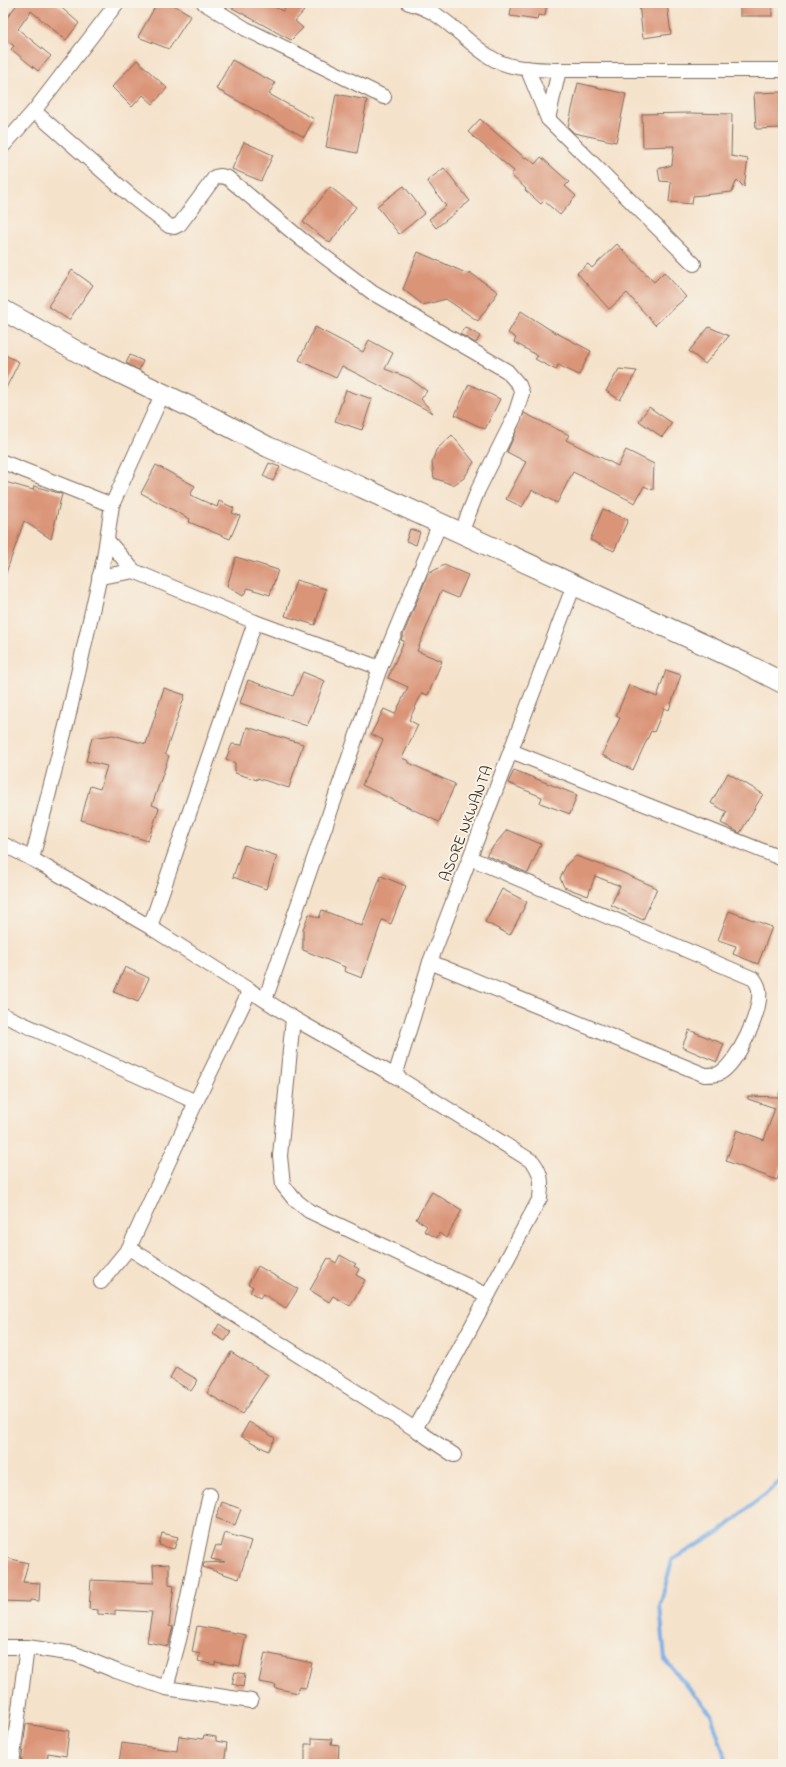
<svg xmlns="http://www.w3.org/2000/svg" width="786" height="1767" font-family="'Indie Flower',sans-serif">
<rect width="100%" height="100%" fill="#f7f3e8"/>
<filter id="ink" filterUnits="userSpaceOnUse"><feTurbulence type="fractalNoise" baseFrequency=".025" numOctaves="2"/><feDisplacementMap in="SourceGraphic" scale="8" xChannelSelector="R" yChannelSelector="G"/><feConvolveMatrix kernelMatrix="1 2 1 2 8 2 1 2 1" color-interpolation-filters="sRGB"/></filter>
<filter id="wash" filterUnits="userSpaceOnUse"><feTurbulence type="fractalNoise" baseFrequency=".012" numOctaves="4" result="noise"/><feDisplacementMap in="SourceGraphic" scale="16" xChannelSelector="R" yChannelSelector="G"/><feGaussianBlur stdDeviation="0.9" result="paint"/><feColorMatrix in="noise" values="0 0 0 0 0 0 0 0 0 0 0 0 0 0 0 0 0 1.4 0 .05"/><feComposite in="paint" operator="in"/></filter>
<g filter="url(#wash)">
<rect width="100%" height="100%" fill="#f5e2cb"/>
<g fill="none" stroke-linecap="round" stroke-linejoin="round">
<path stroke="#77ace4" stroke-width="4" d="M727,1764L711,1714L665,1660L660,1606L672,1560L721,1531L783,1479"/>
</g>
<g id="blocks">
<g fill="#da9478">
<path d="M18,3H56L79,23L66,40L31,11L18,29L51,56L38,71L11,49L14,46L3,37V23Z"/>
<path d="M170,3L191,15L169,49L138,37L156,5Z"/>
<path d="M223,3H266L283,11L287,3H289L304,11L295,21L303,28L291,40Z"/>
<path d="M512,3H547L545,16L538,15L537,20L510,16Z"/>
<path d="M648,3H667L671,34L643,38L639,4Z"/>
<rect x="740" y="3" width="32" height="13"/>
<path d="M137,60L167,88L153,104L143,95L132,107L112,87Z"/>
<path d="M232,60L275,83L269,94L314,119L304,137L216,89Z"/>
<path d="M578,83L626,94L616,142L574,133L568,127Z"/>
<path d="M783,92V128L756,129L754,93Z"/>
<path d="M336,94L367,100L357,153L326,147Z"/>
<path d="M689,113L732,114L731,156L748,159L744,187L737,180L732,192L693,196L692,204L669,202L671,182L660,181L658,169L672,165L674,146L643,147L642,114Z"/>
<path d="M480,119L525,158L527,157L535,164L541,157L569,182L565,186L576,196L560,215L544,201L541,204L525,190L526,189L511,175L514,171L468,132Z"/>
<path d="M244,142L273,155L261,181L232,169Z"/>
<path d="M444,168L470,201L436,228L429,219L446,206L427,181Z"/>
<path d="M404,186L425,213L399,234L377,206Z"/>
<path d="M330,187L356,207L330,243L303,222Z"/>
<path d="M617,244L654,282L664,272L686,297L655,325L627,293L609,309L577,273L588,264L592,268Z"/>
<path d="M418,252L468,274L469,272L498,292L478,321L446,299L423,305L403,289Z"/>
<path d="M72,270L93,285L69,320L48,306Z"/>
<path d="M521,311L549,329L591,351L579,375L558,365L556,370L535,359L538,356L514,342L516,338L508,333Z"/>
<path d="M315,327L363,352L369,340L393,353L385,369L409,378L427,391L421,399L433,413L342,366L336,378L299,360Z"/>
<path d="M465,327L480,336L476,343L460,334Z"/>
<path d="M709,327L729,336L705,364L689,351Z"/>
<path d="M3,354L19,362L3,394Z"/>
<path d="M130,355L143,361L139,370L126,363Z"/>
<path d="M619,369L637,371L620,400L606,391Z"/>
<path d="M469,384L500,399L485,429L455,415Z"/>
<path d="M346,390L372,399L362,430L335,421Z"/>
<path d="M649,407L672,423L662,437L639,421Z"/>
<path d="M524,413L569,435L566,440L618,466L626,450L654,464L653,490L644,486L635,503L573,472L557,503L532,490L522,507L506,499L526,462L507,452Z"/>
<path d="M452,435L474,462L464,478L453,485L434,478L432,463L436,450Z"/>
<path d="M269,463L280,467L273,481L263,476Z"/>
<path d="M156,465L195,486L190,495L217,507L219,501L234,508L232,513L240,516L230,539L189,522L190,519L141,493Z"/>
<path d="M5,482L33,490L34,486L62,494L51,539L24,521L5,576H3V488Z"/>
<path d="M603,509L628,520L614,551L590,540Z"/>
<path d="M410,529L420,532L416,545L406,541Z"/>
<path d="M236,557L278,570L270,595L248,588L243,596L227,586Z"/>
<path d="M444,565L468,575L458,598L441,591L417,651L442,661L428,695L422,693L409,720L418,725L402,758L409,761V763L455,784L439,822L362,785L383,740L371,734L384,709L395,714L408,687L388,678L404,641L401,640L428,574Z"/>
<path d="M296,580L326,589L315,625L285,616Z"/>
<path d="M666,670L681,675L669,710L664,708L654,732L651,731L633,770L602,755L620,718L616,716L629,685L657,697Z"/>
<path d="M303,672L325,681L307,726L240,703L248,680L293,696Z"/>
<path d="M164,688L185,695L165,754L169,756L152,805L159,808L148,841L81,820L90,786L100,789L107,766L86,761L92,738L113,735L146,744Z"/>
<path d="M247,727L303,744L289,788L257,778V780L235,773V763L226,759L232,744L242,745Z"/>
<path d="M514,770L577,795L570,814L540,803L542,797L508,783Z"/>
<path d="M728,773L763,794L740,833L721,823L727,812L711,803Z"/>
<path d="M507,830L541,844L528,873L486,855Z"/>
<path d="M244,845L277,856L266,889L233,877Z"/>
<path d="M576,856L621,872L657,888L643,920L611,905L620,886L595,876L588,896L564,887L560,878L567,864Z"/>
<path d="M381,876L406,886L391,924L382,920L362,978L344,971L345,967L303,950V929L309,914L319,918L322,910L362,926Z"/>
<path d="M502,889L527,902L510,935L485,922Z"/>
<path d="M729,911L772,927L758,964L733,954L736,946L718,940Z"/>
<path d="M125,967L149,978L138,1002L114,992Z"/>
<path d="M689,1030L724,1044L717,1062L682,1047Z"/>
<path d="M781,1089L783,1090V1163L777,1180L726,1161L737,1130L764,1140L775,1108L748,1099V1096L778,1097Z"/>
<path d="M432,1192L462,1210L446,1238L439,1233L437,1238L424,1231L427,1226L416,1219Z"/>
<path d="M340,1255L356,1264L354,1266L359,1269L356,1275L365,1280L350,1306L333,1296L329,1302L310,1290L328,1258L336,1263Z"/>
<path d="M258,1266L298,1289L286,1308L263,1294L260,1298L250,1292L253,1287L248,1284Z"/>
<path d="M219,1324L231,1332L225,1341L213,1334Z"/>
<path d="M231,1352L268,1375L242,1414L207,1393Z"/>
<path d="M176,1367L198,1380L191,1391L170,1378Z"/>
<path d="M249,1422L275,1438L268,1451L241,1436Z"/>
<path d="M222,1502L241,1509L235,1525L216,1518Z"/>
<path d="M162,1533L178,1537L174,1549L159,1545Z"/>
<path d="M225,1533L251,1541L239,1579L203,1567L204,1563L225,1562L211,1559L216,1545L221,1547Z"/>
<path d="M3,1557L28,1563L23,1582L40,1583L39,1601L30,1600V1602L3,1601Z"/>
<path d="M169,1564V1585L174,1586L169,1626L173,1627L168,1646L147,1642L152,1612L115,1610V1615L98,1614V1610L89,1609L91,1580L154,1583L153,1565Z"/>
<path d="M197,1626L246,1635L240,1666L215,1662V1665L198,1661L200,1654L192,1652Z"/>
<path d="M265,1653L312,1663L306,1688L299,1687L298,1693L275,1688L276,1685L259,1682Z"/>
<path d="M235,1672L245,1674L243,1687L232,1684Z"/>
<path d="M26,1724L69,1731L66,1756L48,1753L47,1764H21Z"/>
<path d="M204,1735L216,1737V1741L227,1743L224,1764H131L119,1762L122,1743L177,1751L179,1736L203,1739Z"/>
<path d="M312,1738L332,1739L331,1744L339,1745L338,1764H305V1744H312Z"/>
</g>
</g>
</g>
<g filter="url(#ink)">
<use href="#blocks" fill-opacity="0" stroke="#7c6a5b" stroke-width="1"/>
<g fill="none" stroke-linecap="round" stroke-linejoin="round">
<g stroke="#7c6a5b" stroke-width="16">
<g id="street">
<path d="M204,3L246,29L384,97"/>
<path d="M409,3C443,11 462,39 490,57C509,70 537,69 559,70H783"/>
<path d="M527,68L548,119L694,264"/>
<path d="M34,111L132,197L169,226L174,227L180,224L215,177L221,176L228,178L301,239L373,293L507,371L519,385L522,393L514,418L478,490L461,533"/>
<path d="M548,119L559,70"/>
<path d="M3,146L34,111L117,3"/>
<path d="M3,462L112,505"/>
<path d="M107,540L134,571L255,622L380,668"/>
<path d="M99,577L134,571"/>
<path d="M511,751L783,859"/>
<path d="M3,844L32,859L150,927L293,1018L395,1076L533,1162C542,1174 542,1183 540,1198C498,1275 459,1353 415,1429"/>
<path d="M32,859L68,718L104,558L112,505L163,393"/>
<path d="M150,927L255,622"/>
<path d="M430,962L705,1075C709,1075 717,1075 720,1073C738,1062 762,1011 759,990C759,987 756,982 754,979L470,858"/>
<path d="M265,1000L380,668L440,523"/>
<path d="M3,1015L196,1102"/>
<path d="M293,1018L280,1156L283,1185L294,1199L309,1211L487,1295"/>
<path d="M395,1076L430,962L574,585"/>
<path d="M129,1248L415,1429L454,1455"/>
<path d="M101,1282L129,1248L196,1102L250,990"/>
<path d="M3,1647H27L75,1654L116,1671L166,1688L251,1701"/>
<path d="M166,1688L179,1640L205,1515L210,1495"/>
<path d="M12,1764L27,1647"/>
</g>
</g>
<g stroke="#7c6a5b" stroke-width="22">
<path id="secondary" d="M3,310L85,356L215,419L268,447L361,487L742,662L783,683"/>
</g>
<use href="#street" stroke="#fff" stroke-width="14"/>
<use href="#secondary" stroke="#fff" stroke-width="20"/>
</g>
</g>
<g text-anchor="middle" stroke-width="4" stroke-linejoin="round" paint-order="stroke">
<g font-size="16" fill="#3b2a1e" stroke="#f7f3e8">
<text transform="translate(465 823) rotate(-69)" y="6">ASORE NKWANTA</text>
</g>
</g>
<rect width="786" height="1767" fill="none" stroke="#f7f3e8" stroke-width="16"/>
</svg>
